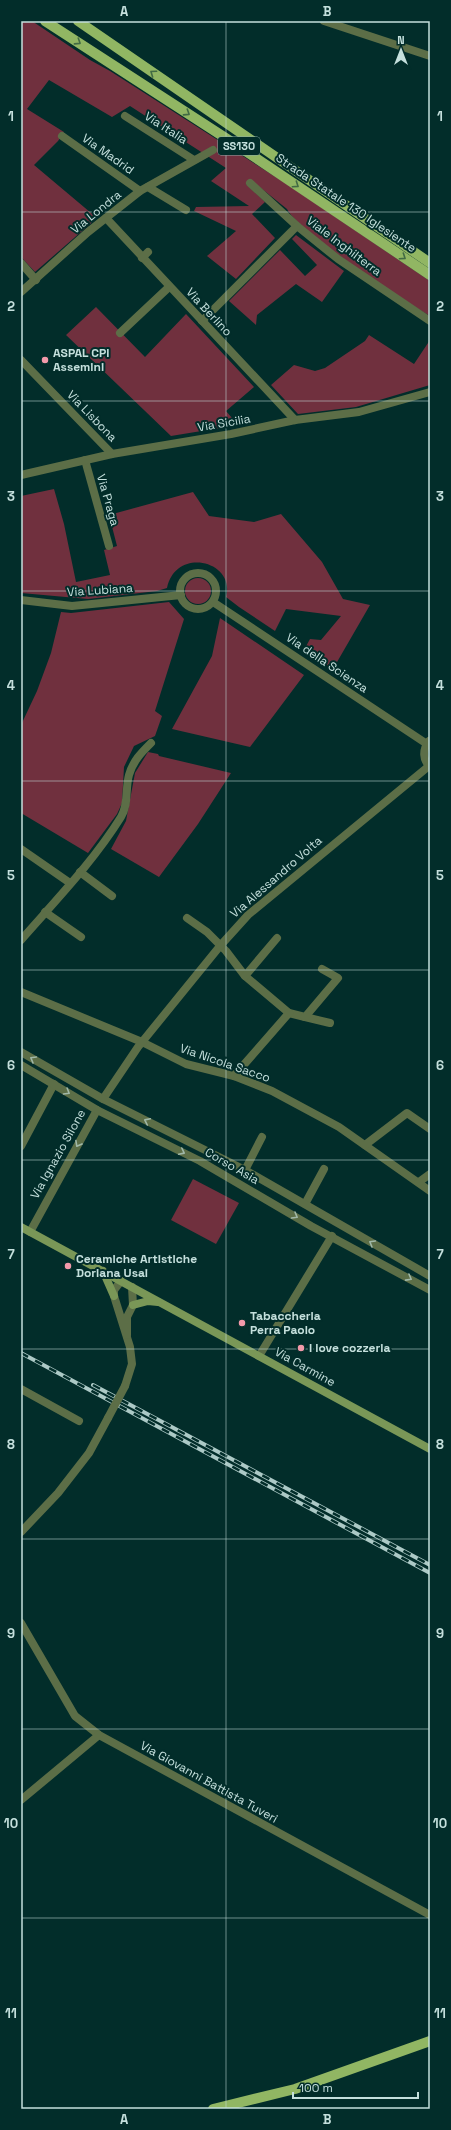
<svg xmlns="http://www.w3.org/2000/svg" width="451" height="2130" font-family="'Space Grotesk',sans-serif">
<rect width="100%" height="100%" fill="#022d2a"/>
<g fill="#70303e">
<path d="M21,21H32L90,60L110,71L285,183L430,281V316C403,300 298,232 287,209L251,180L246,184L265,202L252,214L275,238L236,279L207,256L236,231L194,211L196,207L249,206L211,181L226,168L130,106L112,117L49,80L27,109L64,132L58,141L34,165L97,218L35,272L21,257Z"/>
<path d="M296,235L344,271L322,302L296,284L257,315L256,325L229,301L280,250L305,276L317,265L292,239Z"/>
<path d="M96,307L145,357L186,314L254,387L226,411L238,425L171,436L66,335Z"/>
<path d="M369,335L414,364L430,340V385L356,407L298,414L271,385L294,365L315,371L325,368L365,341Z"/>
<path d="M54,489L64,524L76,582L110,575L104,550L117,546L109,515L193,492L209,516L254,522L281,514L322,562L343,599L370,605L333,669L304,650L310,639L321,640L341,616L286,609L275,631L239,607L226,597C236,561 176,546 167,588L157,591L88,599L21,593V496Z"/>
<circle cx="198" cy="591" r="13"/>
<path d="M169,602L184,619L155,711L162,716L155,736L134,746L124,767L122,803L117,814L88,853L21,813V725L37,691L51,653L61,612L71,613Z"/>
<path d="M220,618L304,675L250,747L172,729L212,656Z"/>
<path d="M148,752L158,754L159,756L231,773L198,824L159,877L111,849L126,821L135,773Z"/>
<path d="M193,1179L239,1203L216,1244L171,1220Z"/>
</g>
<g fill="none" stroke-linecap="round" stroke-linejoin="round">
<g stroke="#5c6e47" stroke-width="8">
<path d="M125,116L194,160"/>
<path d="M62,136L140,191"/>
<path d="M250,183L297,226L338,259L430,321"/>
<path d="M148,187L186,210"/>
<path d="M106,218L295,420"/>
<path d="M142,258L148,252"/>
<path d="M21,263L36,280"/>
<path d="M21,292L88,232L140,191L213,150"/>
<path d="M202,321L297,226"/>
<path d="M120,333L169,287"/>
<path d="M21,360L112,454"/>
<path d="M85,460L109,546"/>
<path d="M21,475L112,454L231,434L295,420L359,412L430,392"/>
<circle cx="198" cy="591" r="18"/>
<path d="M21,600L72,606L181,595"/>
<path d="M213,602L427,744"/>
<path d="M429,741C422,750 423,760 430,767"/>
<path d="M21,849L70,883"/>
<path d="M80,872L112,896"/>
<path d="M45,912L81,937"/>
<path d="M187,918L207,932L226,951L245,976L289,1013L305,1017L338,978L322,969"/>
<path d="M21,940C56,900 93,862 121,817C129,804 125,789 129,775C133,761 141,753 151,743"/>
<path d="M245,976L277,938"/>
<path d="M21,992L142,1042L186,1064L234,1076L272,1091L339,1127L430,1191"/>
<path d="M305,1017L330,1023"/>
<path d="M234,1076L289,1013"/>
<path d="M103,1099L138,1047L220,946L248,915L429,766"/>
<path d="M365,1145L407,1113L430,1129"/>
<path d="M21,1146L54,1084"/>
<path d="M245,1170L262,1137"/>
<path d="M419,1182L430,1174"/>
<path d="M305,1204L324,1169"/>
<path d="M30,1232L97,1110"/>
<path d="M121,1281L114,1290V1296L130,1347L132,1364L125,1386"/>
<path d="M127,1335V1317L133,1305L132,1287"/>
<path d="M259,1356L332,1236"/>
<path d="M21,1389L79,1421"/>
<path d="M21,1532L58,1493L89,1453L108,1418"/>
<path d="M21,1623L75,1716L99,1735L430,1915"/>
<path d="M21,1800L99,1735"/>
</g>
<g stroke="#5c6e47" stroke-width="8">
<path d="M324,21L430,56"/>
<path d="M21,1052L103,1099L245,1170L430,1276"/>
<path d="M21,1065L97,1110L200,1161L311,1226L430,1290"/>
</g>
<g stroke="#7a9757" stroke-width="8">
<path d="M21,1227L430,1449"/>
<path d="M103,1271L114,1296"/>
<path d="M133,1305L148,1301L158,1302"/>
</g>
<g stroke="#91b663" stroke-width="10">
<path d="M45,21L241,148L430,275"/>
<path d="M78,21L430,263"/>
<path d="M213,2109L295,2089L430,2041"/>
</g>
<g stroke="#acc9c6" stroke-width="4">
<g id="rail">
<path d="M21,1353L430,1573"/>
<path d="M93,1385L430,1565"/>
</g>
</g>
<use href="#rail" stroke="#022d2a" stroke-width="2.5" stroke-dasharray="8" stroke-linecap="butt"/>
<path stroke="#5c6e47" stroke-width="8" d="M108,1418L125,1386"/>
</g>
<defs><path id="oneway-chevron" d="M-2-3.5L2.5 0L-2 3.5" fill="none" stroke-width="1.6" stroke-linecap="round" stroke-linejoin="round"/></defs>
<g stroke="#426b44">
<use href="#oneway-chevron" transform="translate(78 42) rotate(33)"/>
<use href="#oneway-chevron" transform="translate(153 73) rotate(-145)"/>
<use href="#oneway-chevron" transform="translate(187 113) rotate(33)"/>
<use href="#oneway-chevron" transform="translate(296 185) rotate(34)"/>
<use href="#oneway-chevron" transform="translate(403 257) rotate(34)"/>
</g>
<g stroke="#a0b8a8">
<use href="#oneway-chevron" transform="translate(33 1059) rotate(-150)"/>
<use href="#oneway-chevron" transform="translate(67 1092) rotate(31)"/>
<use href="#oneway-chevron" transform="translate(147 1121) rotate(-154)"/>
<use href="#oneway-chevron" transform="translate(78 1144) rotate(119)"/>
<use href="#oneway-chevron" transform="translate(182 1152) rotate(27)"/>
<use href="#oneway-chevron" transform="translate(295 1216) rotate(30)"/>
<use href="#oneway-chevron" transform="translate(372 1243) rotate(-150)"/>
<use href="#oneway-chevron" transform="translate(409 1278) rotate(29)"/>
</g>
<path fill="none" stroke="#c5e0dd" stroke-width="1" stroke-opacity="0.55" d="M226,21V2109M21,212H430M21,401H430M21,591H430M21,781H430M21,970H430M21,1160H430M21,1349H430M21,1539H430M21,1729H430M21,1918H430"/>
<g fill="#f39aaa" stroke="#022d2a" stroke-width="1.5">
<circle cx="45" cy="360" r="4"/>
<circle cx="68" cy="1266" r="4"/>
<circle cx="242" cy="1323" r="4"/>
<circle cx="301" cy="1348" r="4"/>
</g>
<g text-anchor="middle" stroke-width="4" stroke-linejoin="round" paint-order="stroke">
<rect fill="#022d2a" stroke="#8aaaa7" stroke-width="1" x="218" y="137" width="42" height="18" rx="3"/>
<g font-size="11" font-weight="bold" fill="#c5e0dd">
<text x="239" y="150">SS130</text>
</g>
<g font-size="12" fill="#c5e0dd" stroke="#022d2a">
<text transform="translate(166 128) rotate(33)" y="4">Via Italia</text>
<text transform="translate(108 154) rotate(35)" y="4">Via Madrid</text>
<text transform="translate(346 203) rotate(34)" y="4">Strada Statale 130 Iglesiente</text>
<text transform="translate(96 212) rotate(-39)" y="4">Via Londra</text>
<text transform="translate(344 246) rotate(37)" y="4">Viale Inghilterra</text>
<text transform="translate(209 312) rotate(47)" y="4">Via Berlino</text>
<text transform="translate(92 416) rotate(46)" y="4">Via Lisbona</text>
<text transform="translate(224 423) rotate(-10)" y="4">Via Sicilia</text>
<text transform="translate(108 500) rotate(74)" y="4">Via Praga</text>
<text transform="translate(100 590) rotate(-4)" y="4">Via Lubiana</text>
<text transform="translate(327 663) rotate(34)" y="4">Via della Scienza</text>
<text transform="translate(276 877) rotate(-41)" y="4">Via Alessandro Volta</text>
<text transform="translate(225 1063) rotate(19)" y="4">Via Nicola Sacco</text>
<text transform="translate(58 1154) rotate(-61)" y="4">Via Ignazio Silone</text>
<text transform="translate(232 1166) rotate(30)" y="4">Corso Asia</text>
<text transform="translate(305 1367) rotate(29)" y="4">Via Carmine</text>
<text transform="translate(209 1782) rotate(29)" y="4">Via Giovanni Battista Tuveri</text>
</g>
<g font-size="12" font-weight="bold" fill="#c5e0dd" stroke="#022d2a" text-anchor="start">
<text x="53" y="357">ASPAL CPI<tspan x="53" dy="14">Assemini</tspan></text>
<text x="76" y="1263">Ceramiche Artistiche<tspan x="76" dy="14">Doriana Usai</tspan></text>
<text x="250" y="1320">Tabaccheria<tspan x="250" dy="14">Perra Paolo</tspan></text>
<text x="309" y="1352">I love cozzeria</text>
</g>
</g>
<rect width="451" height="2130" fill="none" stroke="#022d2a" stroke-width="44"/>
<g transform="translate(401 50)" stroke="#022d2a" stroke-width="3" paint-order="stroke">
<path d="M0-3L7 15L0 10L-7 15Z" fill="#c5e0dd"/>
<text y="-6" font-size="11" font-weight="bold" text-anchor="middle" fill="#c5e0dd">N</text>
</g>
<path d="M293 2092v6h125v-6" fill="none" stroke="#c5e0dd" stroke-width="2"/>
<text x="299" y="2092" font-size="12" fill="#c5e0dd" stroke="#022d2a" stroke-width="3" paint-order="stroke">100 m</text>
<rect x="22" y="22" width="407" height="2086" fill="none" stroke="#c5e0dd" stroke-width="1.5"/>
<g font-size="13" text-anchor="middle" font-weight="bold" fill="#c5e0dd">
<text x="124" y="16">A</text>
<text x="327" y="16">B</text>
<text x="11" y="121">1</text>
<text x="440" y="121">1</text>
<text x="11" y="311">2</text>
<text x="440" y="311">2</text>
<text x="11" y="501">3</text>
<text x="440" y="501">3</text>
<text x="11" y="690">4</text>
<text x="440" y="690">4</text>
<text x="11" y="880">5</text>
<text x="440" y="880">5</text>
<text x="11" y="1070">6</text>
<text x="440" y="1070">6</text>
<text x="11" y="1259">7</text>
<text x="440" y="1259">7</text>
<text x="11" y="1449">8</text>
<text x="440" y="1449">8</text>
<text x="11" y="1638">9</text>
<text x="440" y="1638">9</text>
<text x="11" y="1828">10</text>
<text x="440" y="1828">10</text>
<text x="11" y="2018">11</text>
<text x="440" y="2018">11</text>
<text x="124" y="2124">A</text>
<text x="327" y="2124">B</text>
</g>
</svg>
